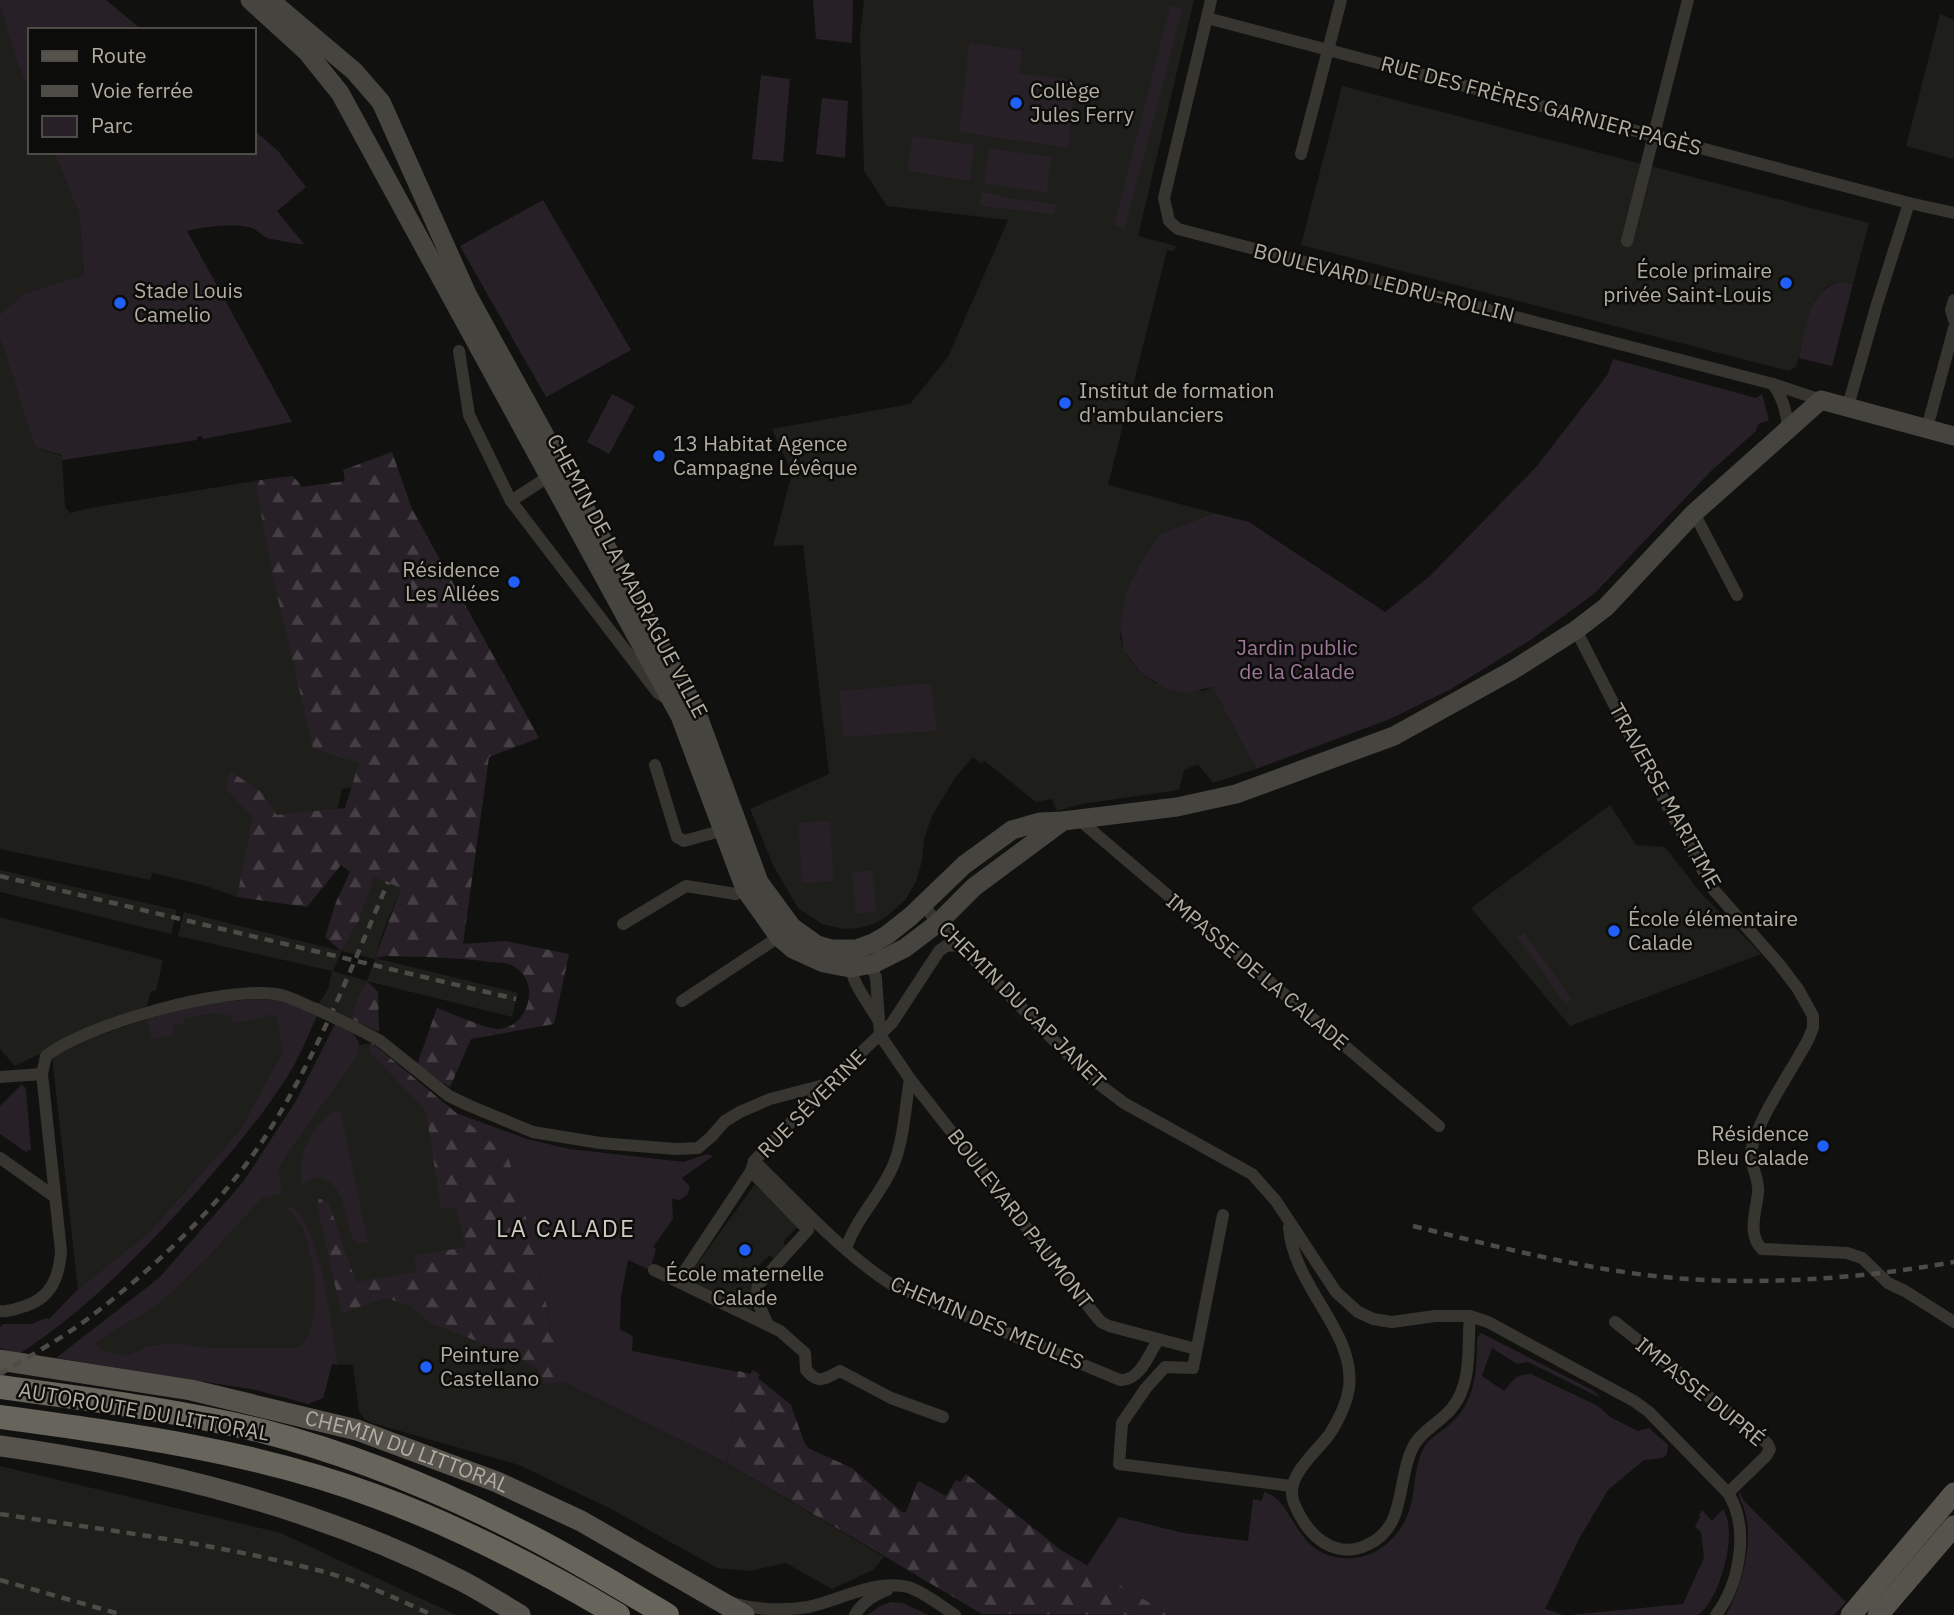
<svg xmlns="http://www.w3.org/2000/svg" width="1954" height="1615" font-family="'IBM Plex Sans',sans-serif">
<defs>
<pattern id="forest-firs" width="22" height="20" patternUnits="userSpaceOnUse" patternTransform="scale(1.75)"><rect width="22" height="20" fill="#282027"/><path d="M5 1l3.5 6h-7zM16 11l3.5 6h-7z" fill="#453e43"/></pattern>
</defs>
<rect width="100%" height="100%" fill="#11110f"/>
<g fill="#1e1e1b" fill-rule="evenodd">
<path d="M864,0H1194L1138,236L1176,246L1174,251L1167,250L1108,485L1214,513L1160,534L1126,593L1120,637L1127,656L1142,674L1155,683L1203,691L1212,687L1256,769L1213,783L1198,764L1184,770L1179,790L1082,804L1057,811L1052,799L1036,802L985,761L981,764L973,757L955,778L932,816L924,839L922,861L916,882L905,900L886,917L873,924L859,928L844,929L822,924L798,908L773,865L750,809L829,774L803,545L773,546L792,473L772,429L910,404L948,357L1008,220L887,206L864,171L860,35Z"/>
<path d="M0,7L16,60L30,93V152H54L79,214L84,275L25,293L0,314Z"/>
<path d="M1940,14L1954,20V159L1906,146Z"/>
<path d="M1342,86L1869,223L1853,284L1839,282L1832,284L1825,288L1815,300L1796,367L1789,371L1301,245Z"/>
<path d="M0,338L35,447L62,456L65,507L70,513L90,508L260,480L256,487L375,783L342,789L336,816L237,897L203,885L153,873L150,880L0,849Z"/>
<path d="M1610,805L1636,845L1665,847L1700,892L1761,954L1570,1026L1471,908Z"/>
<path d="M0,870L177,910L171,934L0,892Z"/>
<path d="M373,876L401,888L383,932L375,958L518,993L512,1017L367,981L357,999L351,1019L318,1005L328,989L332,971L178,936L184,912L341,951L359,921ZM342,951L375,959L367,981L333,971Z"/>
<path d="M0,917L163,960L156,991H151L147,1006L98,1025L15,1066L0,1049Z"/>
<path d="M222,1002L280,1016L283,1052L240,1130L148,1233L78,1289L52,1057L84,1040L190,1005Z"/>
<path d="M358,1040L360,1045L372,1043L508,1156L565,1382L727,1463L884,1557L873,1570L832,1589L786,1563L750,1571L717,1568L611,1509L519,1465L372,1423L364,1419L359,1411L353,1365L332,1364L325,1391L61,1358L169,1289Z"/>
<path d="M755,1184L798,1226L783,1242L786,1246L774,1259L770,1255L755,1269L759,1273L753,1284V1306L750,1312L688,1283L687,1278Z"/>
<path d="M0,1466L281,1533L456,1615H0Z"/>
</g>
<g fill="#282027">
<path d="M0,0H106L142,30H30V93L16,60L0,7Z"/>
<path d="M813,0H853L852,43L816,39Z"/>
<path d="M1170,6L1183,8L1125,228L1114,226Z"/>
<path d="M969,43L1022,50L1019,73L1075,81L1068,148L959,132Z"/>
<path d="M761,75L790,79L783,162L752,159Z"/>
<path d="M822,98L848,101L845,158L816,154Z"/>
<path d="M254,130L278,151L306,187L277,211L304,244C301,245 270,239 267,238C261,235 256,228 248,227C229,223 206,227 187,231L292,422L203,439L202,436L197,437V440L62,460V455L35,447L0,338V314L25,293L84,275L79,214L54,152H254Z"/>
<path d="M912,136L974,145L970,181L907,171Z"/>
<path d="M989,148L1051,157L1047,193L984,183Z"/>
<path d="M982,192L999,195L1000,197L1056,204L1054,214L980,206Z"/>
<path d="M543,200L631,350L546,397L460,246Z"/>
<path d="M1839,282L1853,284L1832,366L1799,358C1806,330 1807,291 1839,282Z"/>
<path d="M1613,359L1756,398L1762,394L1769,420L1758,424L1756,431L1710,472L1595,593L1532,639L1451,689L1390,719L1256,769L1212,687L1186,693L1167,689L1142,674L1124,651L1120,627L1126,593L1139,566L1160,534L1214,513L1249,522L1385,612L1431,575L1537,466L1608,374Z"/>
<path d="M612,394L635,406L609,454L587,442Z"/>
<path d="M931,683L937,731L843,737L839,691Z"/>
<path d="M830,821L834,881L802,883L798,823Z"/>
<path d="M873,870L876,912L855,914L852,872Z"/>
<path d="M1524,932L1572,999L1565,1004L1517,937Z"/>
<path d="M254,999L283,1000L317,1016C308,1035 300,1056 289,1074C262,1117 227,1158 193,1196C141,1253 85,1312 19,1354L0,1348V1327L3,1324H32L46,1318L49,1319L78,1289L148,1233L240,1130L283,1051L276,1017L267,1014V1017L233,1023L231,1016L213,1013L184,1019V1024L173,1026L174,1035L152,1039L146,1020L190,1005Z"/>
<path d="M335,1024C353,1032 363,1036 356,1058L286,1155L278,1170L282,1189L280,1194L262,1198L207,1258L160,1303L95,1343L103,1351L127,1356L149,1346L177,1343L208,1348H295L303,1344C310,1333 313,1321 315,1307C317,1285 310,1218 286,1210L287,1207H292C322,1229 331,1327 338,1365L332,1364L323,1398L308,1404L256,1390L56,1358L159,1278L243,1182L296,1101Z"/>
<path d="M22,1084L26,1089L31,1149L26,1152L0,1134V1106Z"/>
<path d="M334,1110L341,1113L368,1242L362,1244L352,1238C344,1215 346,1181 316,1177L303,1184C293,1158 313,1127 334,1110Z"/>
<path d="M456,1113L527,1139L570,1149L684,1162L707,1154L713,1156L682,1178L690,1187L687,1195L680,1200L672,1199L673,1219L653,1247L656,1249L650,1270L628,1260L621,1297L620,1329L633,1336L632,1351L738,1372L727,1463L564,1382L529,1228L508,1156Z"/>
<path d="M1481,1333L1594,1391L1601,1398L1528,1362L1517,1364L1492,1348L1482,1376L1504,1391C1513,1380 1516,1374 1531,1374L1598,1406L1610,1417L1638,1431L1649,1428L1668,1445L1667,1454L1663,1458L1644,1460L1608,1490L1580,1537L1545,1609L1564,1615H1170L1087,1566L1119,1517L1183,1533L1248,1541L1253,1499L1262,1501L1264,1492C1295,1500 1293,1554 1342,1558C1371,1561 1397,1542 1408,1514C1416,1494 1413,1471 1422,1452C1427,1439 1438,1434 1448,1426C1476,1403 1477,1371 1477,1338Z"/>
<path d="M1740,1493L1744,1501L1846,1602L1834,1615H1726C1741,1588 1753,1547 1746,1516C1745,1509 1741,1502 1739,1495Z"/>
<path d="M1723,1509C1739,1531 1720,1600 1698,1615H1569L1683,1604L1704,1558L1701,1532L1695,1527L1700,1517L1699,1515L1702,1510L1712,1521Z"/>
<path d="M891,1602L903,1603L928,1615H867L882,1605Z"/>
</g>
<g fill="url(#forest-firs)">
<path d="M392,452L412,509L539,738L489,757L463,944L505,941L569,954L554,1024L471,1039L450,1087L417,1065L437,1008C451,1013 486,1029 499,1029C530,1027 542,978 511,965C505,962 496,963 490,962C455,957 421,957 386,956L375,958L401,888L374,877L359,921L341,951L325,937L336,902L350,872L341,865L307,907L237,897L253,817L225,788L230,771L261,792L277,815L345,808L359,763L313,748L274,582L256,487L260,480L293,476L302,487L345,481L343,470Z"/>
<path d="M367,981L378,992L379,1032L351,1019L357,999Z"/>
<path d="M372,1043L508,1156L529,1228L564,1382L546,1384L537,1368L508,1353L430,1323L411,1306L386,1298L347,1311L345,1314L341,1311L317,1206L319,1199H324L329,1204L356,1282L417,1272L414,1256L466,1247L456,1207L441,1209L426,1111L369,1051Z"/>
<path d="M753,1370L760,1375L758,1378L791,1405L805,1444L810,1449L852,1468L902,1512H906L918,1481L946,1496L956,1480L960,1482L966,1474L1061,1550L1170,1615L982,1614L727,1463L738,1371L750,1374Z"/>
</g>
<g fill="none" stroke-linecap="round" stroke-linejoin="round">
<g stroke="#363530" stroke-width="12">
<path d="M1211,0L1164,198L1169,221L1178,229L1773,384L1821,400"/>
<path d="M1207,18L1909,203"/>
<path d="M1301,154L1341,0"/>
<path d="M1627,241L1688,0"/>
<path d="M1954,300L1951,310L1954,320"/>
<path d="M459,351L469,415L511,501L658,693L664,697"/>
<path d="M1773,384C1783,398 1787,412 1788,429"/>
<path d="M1848,406L1877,304L1909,203L1954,213"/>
<path d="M1927,428L1954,328"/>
<path d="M511,501L548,477L555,480"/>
<path d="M1694,513L1737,595"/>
<path d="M1576,630L1646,767L1713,889L1779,964L1798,989L1813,1016V1028L1808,1040C1791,1072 1759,1116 1751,1151C1749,1164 1760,1179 1758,1193C1756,1211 1747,1235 1762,1249L1847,1253L1862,1258L1888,1283L1905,1291L1954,1322"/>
<path d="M655,765L677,837L684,841L724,830"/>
<path d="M1077,818L1439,1126"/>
<path d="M923,905L938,923L1091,1078L1124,1103L1252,1174L1276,1201L1336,1292L1358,1312L1373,1319L1392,1322L1435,1316H1470L1488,1322L1634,1401L1649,1412L1728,1493C1750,1528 1740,1583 1716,1615"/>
<path d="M623,924L686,886L736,894L749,887"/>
<path d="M851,961C849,981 869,1003 878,1020"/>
<path d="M870,961L876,978L880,1035L910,1079L1092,1311L1101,1322L1109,1326L1196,1349"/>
<path d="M682,1001L783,934"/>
<path d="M348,1024L379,1040L449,1096L470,1106L533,1132L600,1143L676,1149L698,1148L711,1137L725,1121L740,1112L770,1099L828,1084"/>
<path d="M0,1077L42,1074"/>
<path d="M0,1158L55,1197"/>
<path d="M754,1161C798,1203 843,1254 894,1286L1120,1380C1140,1381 1149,1354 1158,1340"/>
<path d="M751,1171L808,1230L758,1285L756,1298L768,1325"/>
<path d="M1223,1215L1193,1368L1165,1367L1146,1388L1122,1423L1119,1464L1291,1486"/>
<path d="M1289,1227C1293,1287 1356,1331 1349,1388C1347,1402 1339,1419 1331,1432C1318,1452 1283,1476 1294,1503C1301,1521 1315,1542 1336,1548C1346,1551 1357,1550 1367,1545C1407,1527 1396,1483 1412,1449C1420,1431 1440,1423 1452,1408C1473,1382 1467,1347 1470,1316"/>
<path d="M846,1248C857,1217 880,1196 893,1166C904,1140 905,1107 910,1079"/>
<path d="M654,1270L780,1331L805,1353L806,1370C819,1385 824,1379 840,1371L891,1398L943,1417"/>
<path d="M678,1281L751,1171L754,1161L828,1084L892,1023L939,951L946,946L959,945"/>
<path d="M0,1311C8,1312 15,1309 22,1307C51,1299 59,1278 61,1251L42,1074L46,1056C86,1024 225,986 276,994C290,996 303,1004 316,1009"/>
<path d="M1615,1322L1767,1443L1770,1449L1766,1456L1728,1493"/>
<path d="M733,1603C756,1610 784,1611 808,1607C842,1600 873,1579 908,1587C924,1592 941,1606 955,1615"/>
<path d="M855,1615C862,1602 874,1595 887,1590"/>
</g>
<g stroke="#46443e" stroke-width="19">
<path d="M250,0L307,52L340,93L680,716L745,889L779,937L793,949L824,963L850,968L873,964L905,948L938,923L974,887L1063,821"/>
<path d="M270,0L354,71L381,102L467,294L695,708L759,882L792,927L817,945L831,949H857L873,943L887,935L911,916L964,865L1012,830L1040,822L1063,821L1177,807L1236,794L1394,736L1513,670L1576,630L1606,607L1694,513L1821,400L1954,436"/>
</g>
<g stroke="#55534c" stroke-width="21">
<path id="s1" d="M0,1360L191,1390L357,1430L497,1482L581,1521L744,1615"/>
<path d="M0,1446C159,1468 316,1507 460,1580C480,1590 500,1603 520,1615"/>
<path d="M1851,1615L1954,1493"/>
<path d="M1878,1615L1954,1526"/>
</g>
<g stroke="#67645c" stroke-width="24">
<path d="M0,1387C87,1399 176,1410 262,1431C355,1455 444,1492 529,1536C576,1560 621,1588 667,1615"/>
<path d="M0,1417C126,1434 255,1451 375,1496C460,1527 540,1569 618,1615"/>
</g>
<g stroke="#4d4b45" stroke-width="4.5" stroke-dasharray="9 7" stroke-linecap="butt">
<path d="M0,876L516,999"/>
<path d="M1413,1226C1495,1246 1578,1268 1663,1277C1760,1286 1858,1279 1954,1262"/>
<path d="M0,1374C31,1355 65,1337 94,1314C160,1263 224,1202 269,1131C318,1053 352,967 388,882"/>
<path d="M0,1514C106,1530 213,1543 317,1570C356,1580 396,1598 432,1615"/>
<path d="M0,1580L123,1615"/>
</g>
<path stroke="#363530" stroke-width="12" d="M316,1009L348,1024"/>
</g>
<g fill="#205ff8" stroke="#0c0c0a" stroke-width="2.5">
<circle cx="1016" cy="103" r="7"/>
<circle cx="1786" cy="283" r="7"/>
<circle cx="120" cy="303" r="7"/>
<circle cx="1065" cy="403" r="7"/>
<circle cx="659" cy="456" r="7"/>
<circle cx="514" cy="582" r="7"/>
<circle cx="1614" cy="931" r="7"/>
<circle cx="1823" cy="1146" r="7"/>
<circle cx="745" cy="1250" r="7"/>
<circle cx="426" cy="1367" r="7"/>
</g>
<g text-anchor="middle" stroke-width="5" stroke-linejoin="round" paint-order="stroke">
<g font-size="21" fill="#b2ada0" stroke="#0c0c0a" text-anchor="start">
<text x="1030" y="98">Collège<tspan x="1030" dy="24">Jules Ferry</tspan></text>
<text x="1772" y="278" text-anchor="end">École primaire<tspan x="1772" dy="24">privée Saint-Louis</tspan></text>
<text x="134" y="298">Stade Louis<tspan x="134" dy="24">Camelio</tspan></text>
<text x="1079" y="398">Institut de formation<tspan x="1079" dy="24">d'ambulanciers</tspan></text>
<text x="673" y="451">13 Habitat Agence<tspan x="673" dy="24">Campagne Lévêque</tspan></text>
<text x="500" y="577" text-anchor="end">Résidence<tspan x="500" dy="24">Les Allées</tspan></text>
<text x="1628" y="926">École élémentaire<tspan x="1628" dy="24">Calade</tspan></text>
<text x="1809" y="1141" text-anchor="end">Résidence<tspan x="1809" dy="24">Bleu Calade</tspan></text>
<text x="745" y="1281" text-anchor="middle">École maternelle<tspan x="745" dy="24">Calade</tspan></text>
<text x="440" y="1362">Peinture<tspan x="440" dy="24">Castellano</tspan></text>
</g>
<g font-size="21" fill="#b2ada0" stroke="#0c0c0a">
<text transform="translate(1541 106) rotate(15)" y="7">RUE DES FRÈRES GARNIER-PAGÈS</text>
<text transform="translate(1384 283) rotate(14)" y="7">BOULEVARD LEDRU-ROLLIN</text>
<text transform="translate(627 576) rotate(62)" y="7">CHEMIN DE LA MADRAGUE VILLE</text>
<text transform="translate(1665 796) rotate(61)" y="7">TRAVERSE MARITIME</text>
<text transform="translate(1257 972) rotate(40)" y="7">IMPASSE DE LA CALADE</text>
<text transform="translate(1022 1005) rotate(45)" y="7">CHEMIN DU CAP JANET</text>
<text transform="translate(812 1104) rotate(-45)" y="7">RUE SÉVERINE</text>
<text transform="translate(1020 1219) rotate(52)" y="7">BOULEVARD PAUMONT</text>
<text transform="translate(987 1323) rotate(23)" y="7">CHEMIN DES MEULES</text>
<text transform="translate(1700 1392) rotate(39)" y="7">IMPASSE DUPRÉ</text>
<text transform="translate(144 1412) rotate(10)" y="7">AUTOROUTE DU LITTORAL</text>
<text dy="7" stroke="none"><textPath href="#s1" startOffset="418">CHEMIN DU LITTORAL</textPath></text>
</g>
<g font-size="21" fill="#9e769a" stroke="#0c0c0a">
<text x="1297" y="655">Jardin public<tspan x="1297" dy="24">de la Calade</tspan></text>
</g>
<g font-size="24" letter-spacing="2" fill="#cecbc1" stroke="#0c0c0a">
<text x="566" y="1237">LA CALADE</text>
</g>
</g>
<rect x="28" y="28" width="228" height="126" fill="#0c0c0a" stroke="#4e4c46" stroke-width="2"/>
<rect x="42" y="51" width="35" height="10" fill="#55534c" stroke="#4e4c46" stroke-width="2"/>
<text x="91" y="63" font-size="21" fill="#b2ada0">Route</text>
<rect x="42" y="86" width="35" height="10" fill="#4d4b45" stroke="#4e4c46" stroke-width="2"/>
<text x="91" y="98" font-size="21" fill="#b2ada0">Voie ferrée</text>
<rect x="42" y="116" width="35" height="21" fill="#282027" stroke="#4e4c46" stroke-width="2"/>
<text x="91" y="133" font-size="21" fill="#b2ada0">Parc</text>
</svg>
